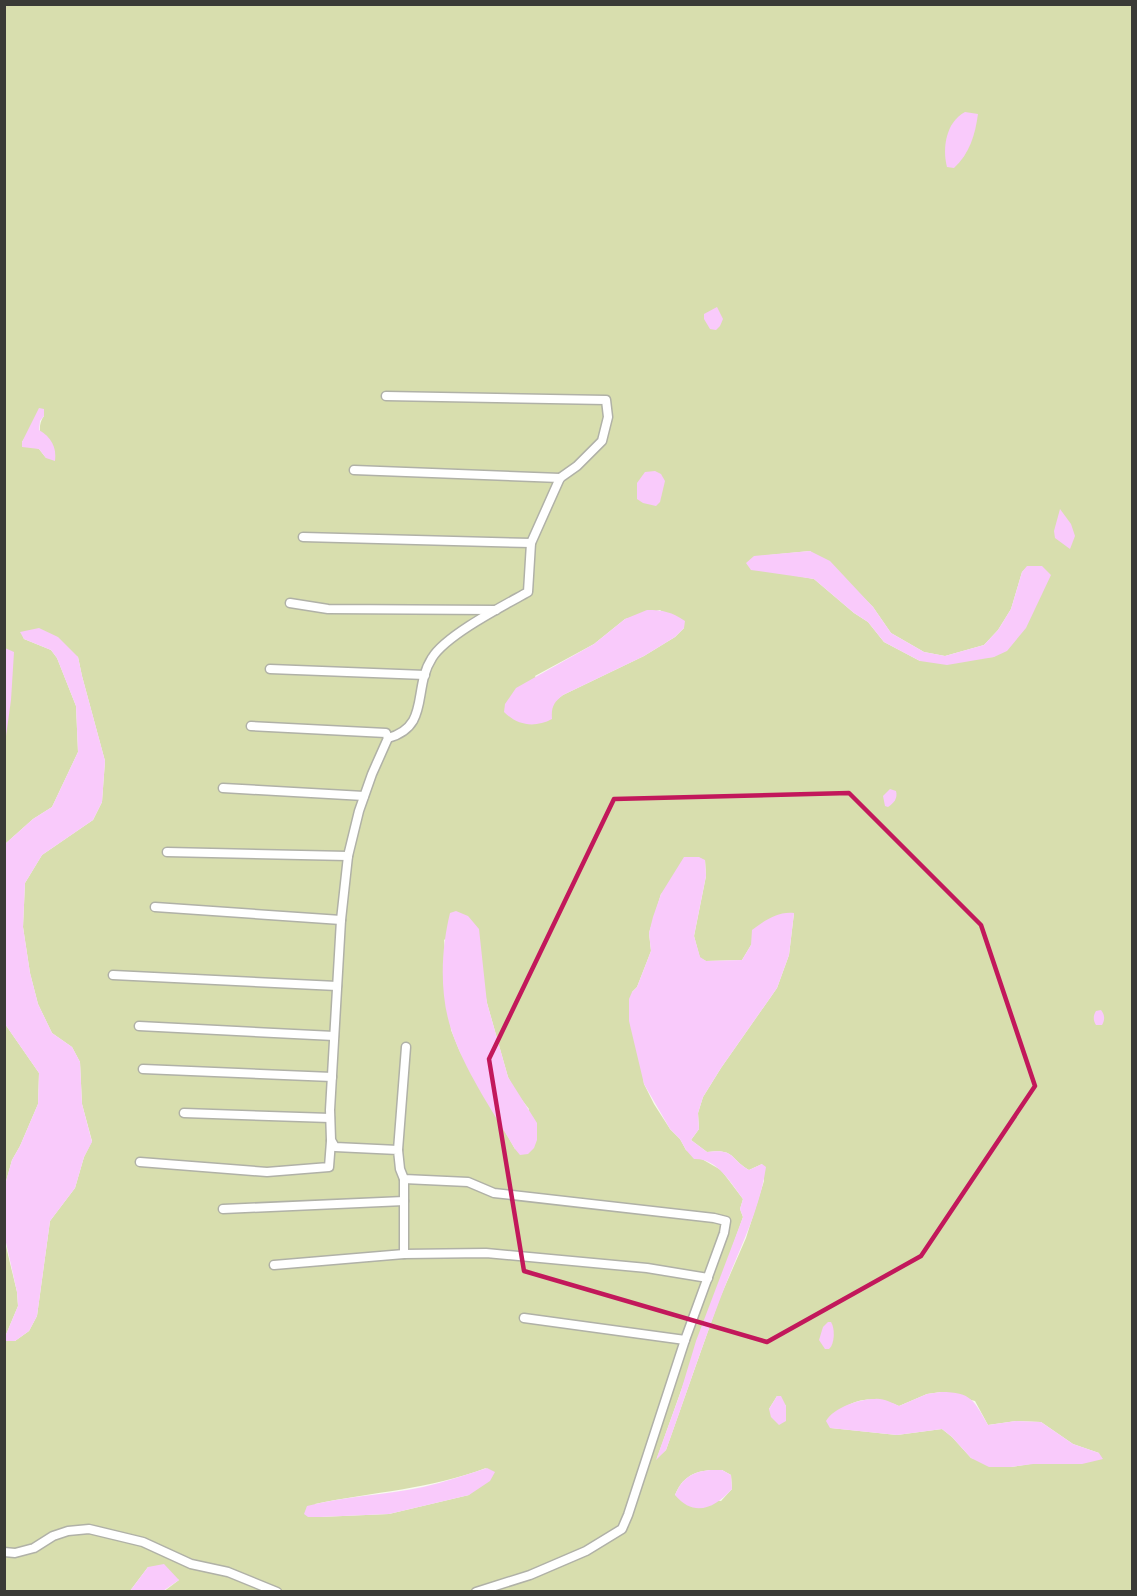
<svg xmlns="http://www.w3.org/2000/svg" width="1137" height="1596" font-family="'Noto Sans',sans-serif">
<rect width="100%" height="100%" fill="#f8faef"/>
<g fill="#d8deae" fill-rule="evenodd">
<path d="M4,5H1132V1591L163,1592L179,1580L148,1567L130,1591H5V1341H15L29,1331L37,1316L50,1221L75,1188L84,1157L92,1141L82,1104L80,1062L72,1047L52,1033L38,1004L30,973L23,927L25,883L42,855L93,820L102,802L105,761L82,676L78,657L21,632L24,639L51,650L57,658L76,706L78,752L52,807L33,819L5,844ZM44,409V416C35,427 43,445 46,458L39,449L22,442ZM810,551L854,588L873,607L891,633L924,652L945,656L984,645L998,630L1011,609L1022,572L1027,567L994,657L920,661L884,642L868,622L854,613L814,579L786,574L769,555ZM660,610L684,628L675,637L644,656L563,695L555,701L551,710L535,676L594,644L625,619ZM705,860L706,876L694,936L700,958L706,961L742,960L751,945L794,913L789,955L777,988L721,1068L703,1097L698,1113L699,1129L691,1140L707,1152C735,1148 730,1159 749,1170L762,1164L764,1181L746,1238L719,1300L666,1450L657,1458L743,1217L740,1209L743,1199L721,1170L686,1150L680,1139L670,1129L654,1104L644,1084L632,992L637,987L651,951L649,933L661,894ZM444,939L484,988L487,1003L508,1077L515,1091L529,1109L515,1149L460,1052L451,1030ZM941,1392L975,1401L988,1425L1016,1421L1041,1422L1073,1444L1099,1453L1011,1467L971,1458L952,1437L942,1429L897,1435L831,1428C834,1422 838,1412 843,1408C861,1396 881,1398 899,1406L927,1394ZM777,1396L786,1406V1421L769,1409ZM486,1468L469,1495L389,1514L320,1517L315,1504C373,1492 431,1489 486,1468ZM710,1470H722L731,1475L732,1489L721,1501L675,1495C682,1478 692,1472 710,1470Z"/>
<path d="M5,1024L39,1073L38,1104L20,1146L12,1160L5,1185Z"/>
<path d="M4,1238L17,1292L18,1306L5,1337Z"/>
</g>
<g fill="#f9cafb">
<path d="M965,112L978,114C975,135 970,153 954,168L947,167C942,148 946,122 965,112Z"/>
<path d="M717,307L723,319L720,326L716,330L710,329L704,319V314Z"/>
<path d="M39,408L44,409V416L40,421L39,430C51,437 57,447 55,461L46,458L39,449L22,447V442Z"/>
<path d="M655,471L661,474L665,481L660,502L656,506L643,503L637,499V483L645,472Z"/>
<path d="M1060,509L1071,524L1075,536L1070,549L1055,538L1054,531Z"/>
<path d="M810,551L830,561L873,607L891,633L924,652L945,656L984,645L998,630L1011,609L1022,572L1027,566H1042L1051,575L1026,628L1007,651L994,657L947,665L920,661L884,642L868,622L854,613L814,579L751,570L746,563L754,556Z"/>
<path d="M647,610C663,610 672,612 685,621L684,628L675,637L644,656L563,695C554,702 551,707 552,719C535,728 518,726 504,712L505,704L516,688L594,644L625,619Z"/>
<path d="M39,628L58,637L78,657L82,676L105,761L102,802L93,820L42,855L25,883L23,927L30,973L38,1004L52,1033L72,1047L80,1062L82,1104L92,1142L84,1157L75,1188L50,1221L37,1316L29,1331L15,1341H5V1337L18,1306L17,1292L5,1238V1185L12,1160L20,1146L38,1104L39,1073L5,1024V844L33,819L52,807L78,752L76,706L57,658L51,650L24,639L20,632Z"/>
<path d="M5,648L14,652L11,700L5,743Z"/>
<path d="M890,789L896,791C898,798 894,803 888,807L885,806L883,796Z"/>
<path d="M684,857H699L705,860L706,876L694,936L700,957L706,961L742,960L751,945L752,930C764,921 778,911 794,913L789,955L777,988L721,1068L703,1097L698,1113L699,1129L691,1140L707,1152C735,1148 730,1159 749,1170L762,1164L766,1167C759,1215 735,1257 719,1302C700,1351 684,1401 666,1450L656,1460L680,1394L696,1341L743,1217L740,1209L743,1199C731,1183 717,1158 694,1159L686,1150L680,1139L670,1129L644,1084L629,1021V999L632,992L637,987L651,951L649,933L653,917L661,894Z"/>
<path d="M456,911L468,916L479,929L487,1003L508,1077L537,1123V1140L534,1148L528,1154L520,1155L515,1149C494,1113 465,1071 452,1032C439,995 441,950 450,913Z"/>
<path d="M1101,1010C1105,1015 1105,1020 1102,1025H1096C1093,1020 1093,1016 1096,1011Z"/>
<path d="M828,1322H831C835,1328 835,1344 829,1349H825L819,1340L823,1327Z"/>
<path d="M941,1392C972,1392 974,1401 988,1425L1016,1421L1041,1422L1073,1444L1099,1453L1103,1459L1082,1464H1033L1011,1467H989L971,1458L952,1437L942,1429L897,1435L830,1428L826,1421C834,1407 860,1399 875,1399C883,1398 892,1403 899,1406L927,1394Z"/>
<path d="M777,1396H781L786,1406V1421L779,1425L771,1417L769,1409Z"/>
<path d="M487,1468L495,1472L490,1481L469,1495L389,1514L320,1517H308L304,1514L307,1506C345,1496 385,1495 423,1487C444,1482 466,1475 487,1468Z"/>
<path d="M710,1470H722L731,1475L732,1489C715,1508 694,1518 675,1495C682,1478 692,1472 710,1470Z"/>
<path d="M164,1564L179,1580L163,1591H130L148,1567Z"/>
</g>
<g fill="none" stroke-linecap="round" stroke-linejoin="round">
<g stroke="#b0b1a7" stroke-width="11">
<g id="minor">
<path d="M386,396L606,400L608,417L602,441L577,466L560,478L531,543L528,592C503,606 446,635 432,658C412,689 431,726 388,738"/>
<path d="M354,470L560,478"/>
<path d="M303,537L531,543"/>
<path d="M290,603L328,609L496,610"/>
<path d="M270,669L425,675"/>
<path d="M251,726L386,733L388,738L372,774L359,811L348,856L341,920L330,1110L331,1140L335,1147L398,1150L400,1169L404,1179L468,1182L494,1193L714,1218L726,1221L724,1233L685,1340L628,1515L622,1529L586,1551L530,1575L476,1592"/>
<path d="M223,788L364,796"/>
<path d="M167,852L348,856"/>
<path d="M155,907L341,920"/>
<path d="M113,975L337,986"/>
<path d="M139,1026L334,1036"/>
<path d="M143,1069L332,1077"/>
<path d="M184,1113L330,1118"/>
<path d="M398,1150L406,1047"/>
<path d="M140,1162L267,1172L329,1167L331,1141"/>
<path d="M223,1209L404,1201"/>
<path d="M404,1254V1179"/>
<path d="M274,1265L404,1254L486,1253L647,1268L708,1278"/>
<path d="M524,1318L685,1340"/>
<path d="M4,1552L15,1553L34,1548L53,1536L68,1531L89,1529L143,1542L191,1564L228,1572L277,1592"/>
</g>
</g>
<use href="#minor" stroke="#fff" stroke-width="8"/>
</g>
<path fill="none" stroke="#c2185b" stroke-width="4.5" stroke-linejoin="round" d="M849,793L981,925L1035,1086L921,1256L767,1342L524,1271L489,1059L614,799Z"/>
<rect width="1137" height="1596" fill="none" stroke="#3a3a36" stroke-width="12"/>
</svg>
